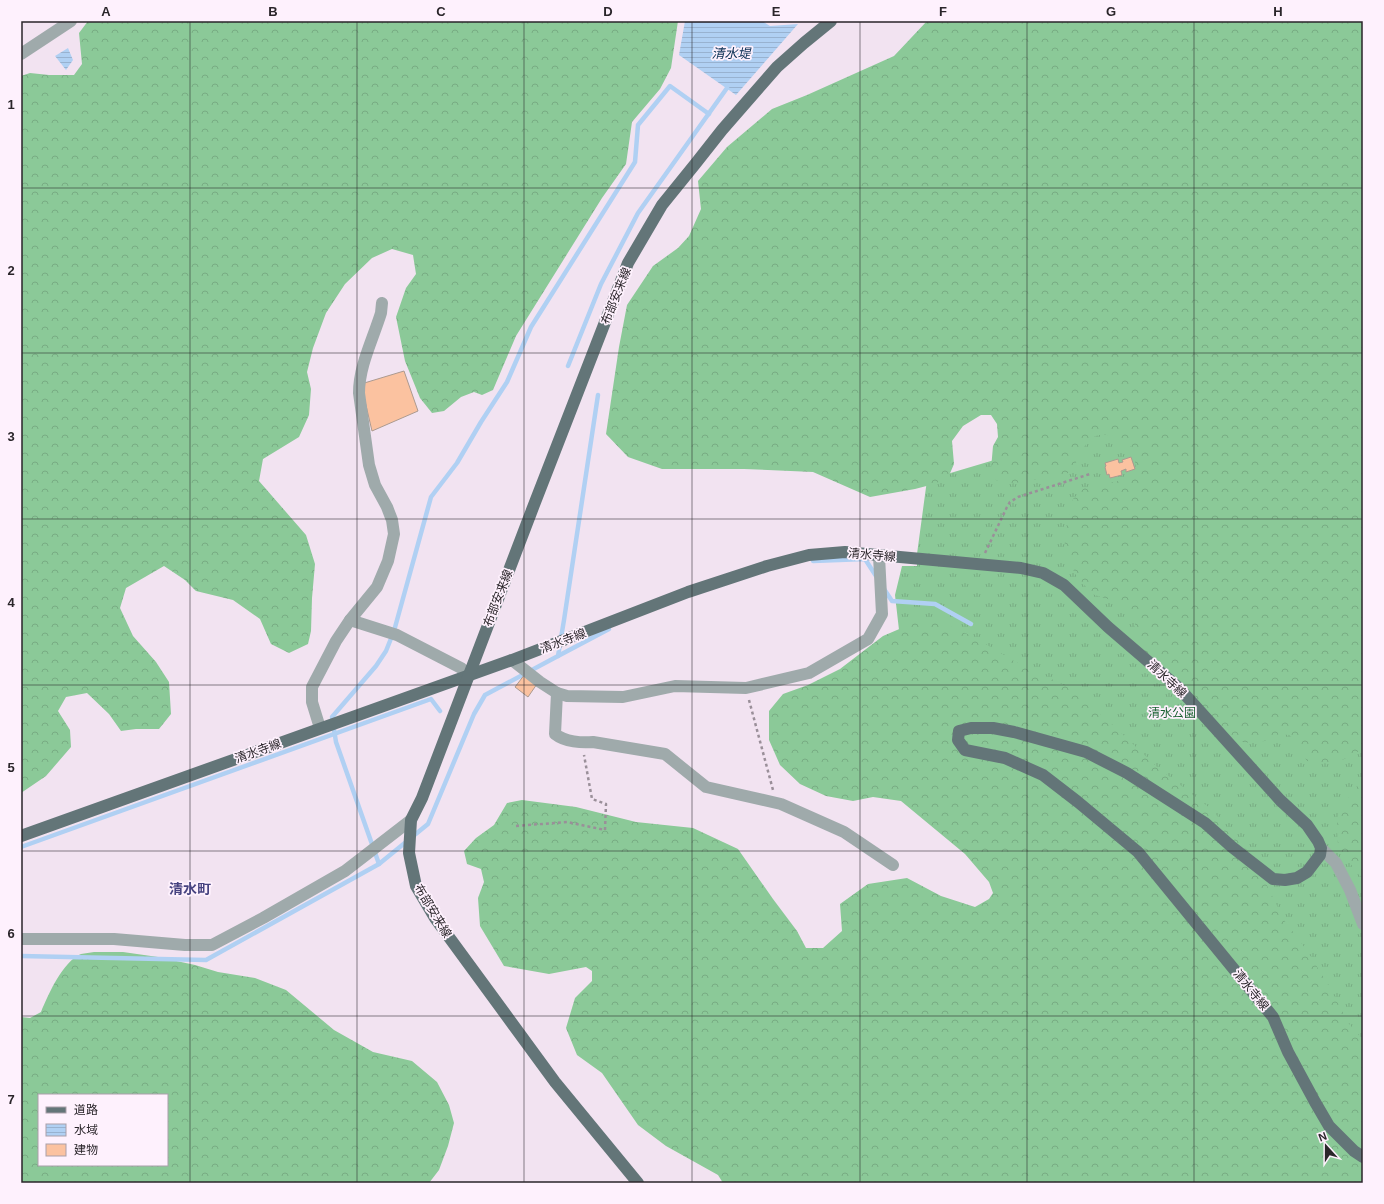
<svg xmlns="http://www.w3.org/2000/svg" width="1384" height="1204" font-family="Arial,'Noto Sans JP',sans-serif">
<defs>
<pattern id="grass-tufts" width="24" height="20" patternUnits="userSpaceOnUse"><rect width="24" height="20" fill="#8bc998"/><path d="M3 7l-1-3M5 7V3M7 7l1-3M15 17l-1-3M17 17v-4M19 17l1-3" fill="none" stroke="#78ac83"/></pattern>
<pattern id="forest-crowns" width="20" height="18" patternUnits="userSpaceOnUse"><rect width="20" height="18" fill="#8bc998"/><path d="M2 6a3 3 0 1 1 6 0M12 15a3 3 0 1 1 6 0" fill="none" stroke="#78ac83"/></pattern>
<pattern id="water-rules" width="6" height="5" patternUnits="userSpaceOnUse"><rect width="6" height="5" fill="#b0d0f3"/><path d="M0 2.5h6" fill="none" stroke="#98b2d0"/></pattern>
</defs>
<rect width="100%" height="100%" fill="#f2e3f1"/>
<path fill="url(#grass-tufts)" d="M1100,416L1363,654V1183L899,630L895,595L902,566H917V554L927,480L1001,458Z"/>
<g fill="url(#forest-crowns)" fill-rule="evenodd">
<path d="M88,21H678L671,68L660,89L632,122L626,164L602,198L516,336L493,390L482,395L474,392L461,397L444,411L432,413L420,398L405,361L396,317L406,288L416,274L413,255L392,249L372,258L345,284L326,313L313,348L307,372L311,389L309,415L299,437L263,459L259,481L306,535L315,564L312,598L311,631L308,644L289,653L271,644L260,619L233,600L196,591L185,580L164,566L126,588L120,608L133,636L156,662L169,682L171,714L159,729H136L121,731L109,714L87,693L66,697L58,711L70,730L71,747L46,776L21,793V76L30,73L49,75H74L82,64L79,33Z"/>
<path d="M927,21H1363V748L1352,756L1331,764L1307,761L1290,735L1279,734L1271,740L1251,743L1235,741L1202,706L1141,648L1135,631V615L1126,605L1092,594L1076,575L1066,556L1064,536L1073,499L1084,488L1123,480L1132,475L1136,469C1134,453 1135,445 1118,438C1079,423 1085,464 1065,475C1056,479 1035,479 1025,481C1020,482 1013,484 1007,484C1004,483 999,481 996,480L991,469L993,446L998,437L997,424L991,415H981L963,426L952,441L954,464L948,478L934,484L915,489L870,497L813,472L744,469H662L628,457L606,434L619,347L627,305L653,266L678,248L689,236L701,209L698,181L727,147L772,109L807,95L894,56Z"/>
<path d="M936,620L972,636L1014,661L1070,688L1116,728L1157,767L1211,809L1253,857L1284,920L1308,952L1330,988L1349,1024L1363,1040V1183H723L718,1175L666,1146L638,1125L602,1073L577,1055L566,1028L575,998L592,981V971L586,967L549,974L504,966L480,926L478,898L484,882L481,869L467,864L464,851L476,838L494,825L507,803L522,800L576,807L636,822L693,828L738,849L773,899L797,931L806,948H823L842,931L840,904L868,884L907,878L941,896L975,907L989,899L993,893L989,882L965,854L901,801L873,797L853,801L826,796L800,784L780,765L769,740V711L783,694L808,685L840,669L883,636L918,621Z"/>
<path d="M1363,778V878L1357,873L1338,846L1337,827L1338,812Z"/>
<path d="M94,952H123L158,957L195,965L218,972L255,978L286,990L334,1030L373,1052L412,1061L437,1082L449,1105L454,1123L448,1146L439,1170L429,1183H21V1017L30,1018L41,1012C48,995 63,961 81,954C85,953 90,953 94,952ZM39,1095H167V1165H39Z"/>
</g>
<g fill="url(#water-rules)">
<path d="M685,21H762L770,26L798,24L736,95L679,55Z"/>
<path d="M68,48L73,60L66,70L55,56Z"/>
</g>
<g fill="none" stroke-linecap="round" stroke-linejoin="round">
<g stroke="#b0d0f3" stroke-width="4.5">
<path d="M568,366L601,284L638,213L727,88"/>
<path d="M813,561L865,559L876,576"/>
<path d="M884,589L892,601L935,604L971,624"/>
<path d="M558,656L609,629"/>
<path d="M21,847L431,699L440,711"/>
<path d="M379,864L336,742L332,717L376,666L386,651L394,631L431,497L457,463L481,422L507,382L531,327L635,162L638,125L670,86L709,114"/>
<path d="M21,956L206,960L379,864L428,824L474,714L485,695L558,656L564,620L598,395"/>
</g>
</g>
<g fill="#fbc2a0" stroke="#ac9a90">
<path d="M404,371L418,411L372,431L361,384Z"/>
<path d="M1131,457L1135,469L1126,472V469L1121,471L1122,475L1110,478L1109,474L1107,475L1105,467L1106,466L1105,463L1118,459L1119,463L1123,462L1122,460Z"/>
<path d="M525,674L537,684L528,697L515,687Z"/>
</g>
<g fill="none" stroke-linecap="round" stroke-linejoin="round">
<g stroke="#9a8f99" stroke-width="2.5" stroke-dasharray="3 3" stroke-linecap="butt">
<path d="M985,553L1007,507L1010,502L1018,497L1090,474"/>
<path d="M749,700L773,790"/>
<path d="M516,826L567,822L605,830L606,804L592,799L584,755"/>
</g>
<g stroke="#9faaab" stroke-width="12">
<path d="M21,54L71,21"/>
<path d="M350,620L397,635L461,668L468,676"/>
<path d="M512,660L540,682L557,693L555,734C565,742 582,743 593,742L665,754L706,787L781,804L844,832L893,865"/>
<path d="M557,693L567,696L623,697L675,686L746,688L809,673L868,639L882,614L879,556"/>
<path d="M320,728L312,702V687L336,641L350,620L377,587L388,561L394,534L392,520L387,507L375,485L369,465L359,393C359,366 373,339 381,313L382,303"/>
<path d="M1321,848L1336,863L1350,890L1363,924"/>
<path d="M21,939H114L185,945H212L263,918L345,871L411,820"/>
</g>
<g stroke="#637578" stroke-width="12">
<path d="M21,836L512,660L688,592L767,566L809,555L845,552L1021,568L1043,573L1064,585L1108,627L1179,688L1280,800L1307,825L1318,841L1321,848L1320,855L1307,872L1297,878L1285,880L1273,879L1232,847L1205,823L1127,773L1086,752L1014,732L993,728H971L959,731L958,740L965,750L1005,758L1043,775L1078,802L1138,852L1273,1017L1288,1052L1315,1102L1329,1126L1354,1151L1363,1157"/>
<path d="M638,1183L555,1082L435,918L416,886L409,853L411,820L422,798L532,510L628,263L662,205L696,163L722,130L777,67L804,43L831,21"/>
</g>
</g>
<path fill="none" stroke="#2a252a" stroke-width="1" stroke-opacity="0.55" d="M190,21V1183M357,21V1183M524,21V1183M692,21V1183M860,21V1183M1027,21V1183M1194,21V1183M21,188H1363M21,353H1363M21,519H1363M21,685H1363M21,851H1363M21,1016H1363"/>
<g text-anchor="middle" stroke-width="3.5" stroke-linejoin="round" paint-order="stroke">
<g font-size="12" fill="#2a252a" stroke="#fef1fd">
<text transform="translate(616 296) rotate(-68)" y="4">布部安来線</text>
<text transform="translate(872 555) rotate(5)" y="4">清水寺線</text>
<text transform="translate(498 598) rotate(-69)" y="4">布部安来線</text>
<text transform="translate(563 641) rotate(-21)" y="4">清水寺線</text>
<text transform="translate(1167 679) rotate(43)" y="4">清水寺線</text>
<text transform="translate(258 751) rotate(-20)" y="4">清水寺線</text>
<text transform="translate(433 911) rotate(59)" y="4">布部安来線</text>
<text transform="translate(1251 990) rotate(51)" y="4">清水寺線</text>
</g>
<g font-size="12" fill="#196131" stroke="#fef1fd">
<text x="1172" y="717">清水公園</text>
</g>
<g font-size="13" font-style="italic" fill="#052b50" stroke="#fef1fd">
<text x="731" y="58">清水堤</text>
</g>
<g font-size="14" font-weight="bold" fill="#474380" stroke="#fef1fd">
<text x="190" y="894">清水町</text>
</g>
</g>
<rect width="1384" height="1204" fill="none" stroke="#fef1fd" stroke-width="44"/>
<rect x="38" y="1094" width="130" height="72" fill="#fef1fd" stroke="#a99fa9"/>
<rect x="46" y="1107" width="20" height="6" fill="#637578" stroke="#a99fa9"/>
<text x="74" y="1114" font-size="12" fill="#2a252a">道路</text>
<rect x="46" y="1124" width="20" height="12" fill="url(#water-rules)" stroke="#a99fa9"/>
<text x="74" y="1134" font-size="12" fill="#2a252a">水域</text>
<rect x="46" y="1144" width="20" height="12" fill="#fbc2a0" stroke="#a99fa9"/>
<text x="74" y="1154" font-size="12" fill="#2a252a">建物</text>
<g transform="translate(1326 1146) rotate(339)" stroke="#fef1fd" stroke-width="3" paint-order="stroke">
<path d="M0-3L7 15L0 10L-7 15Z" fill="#2a252a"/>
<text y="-6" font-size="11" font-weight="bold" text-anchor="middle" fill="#2a252a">N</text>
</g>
<rect x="22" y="22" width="1340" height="1160" fill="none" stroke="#2a252a" stroke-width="1.5"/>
<g font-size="13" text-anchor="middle" font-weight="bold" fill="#2a252a">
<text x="106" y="16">A</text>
<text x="273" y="16">B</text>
<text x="441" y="16">C</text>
<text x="608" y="16">D</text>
<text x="776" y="16">E</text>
<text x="943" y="16">F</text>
<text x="1111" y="16">G</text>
<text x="1278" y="16">H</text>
<text x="11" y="109">1</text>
<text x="11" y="275">2</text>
<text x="11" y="441">3</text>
<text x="11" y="607">4</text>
<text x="11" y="772">5</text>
<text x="11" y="938">6</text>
<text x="11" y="1104">7</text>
</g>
</svg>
